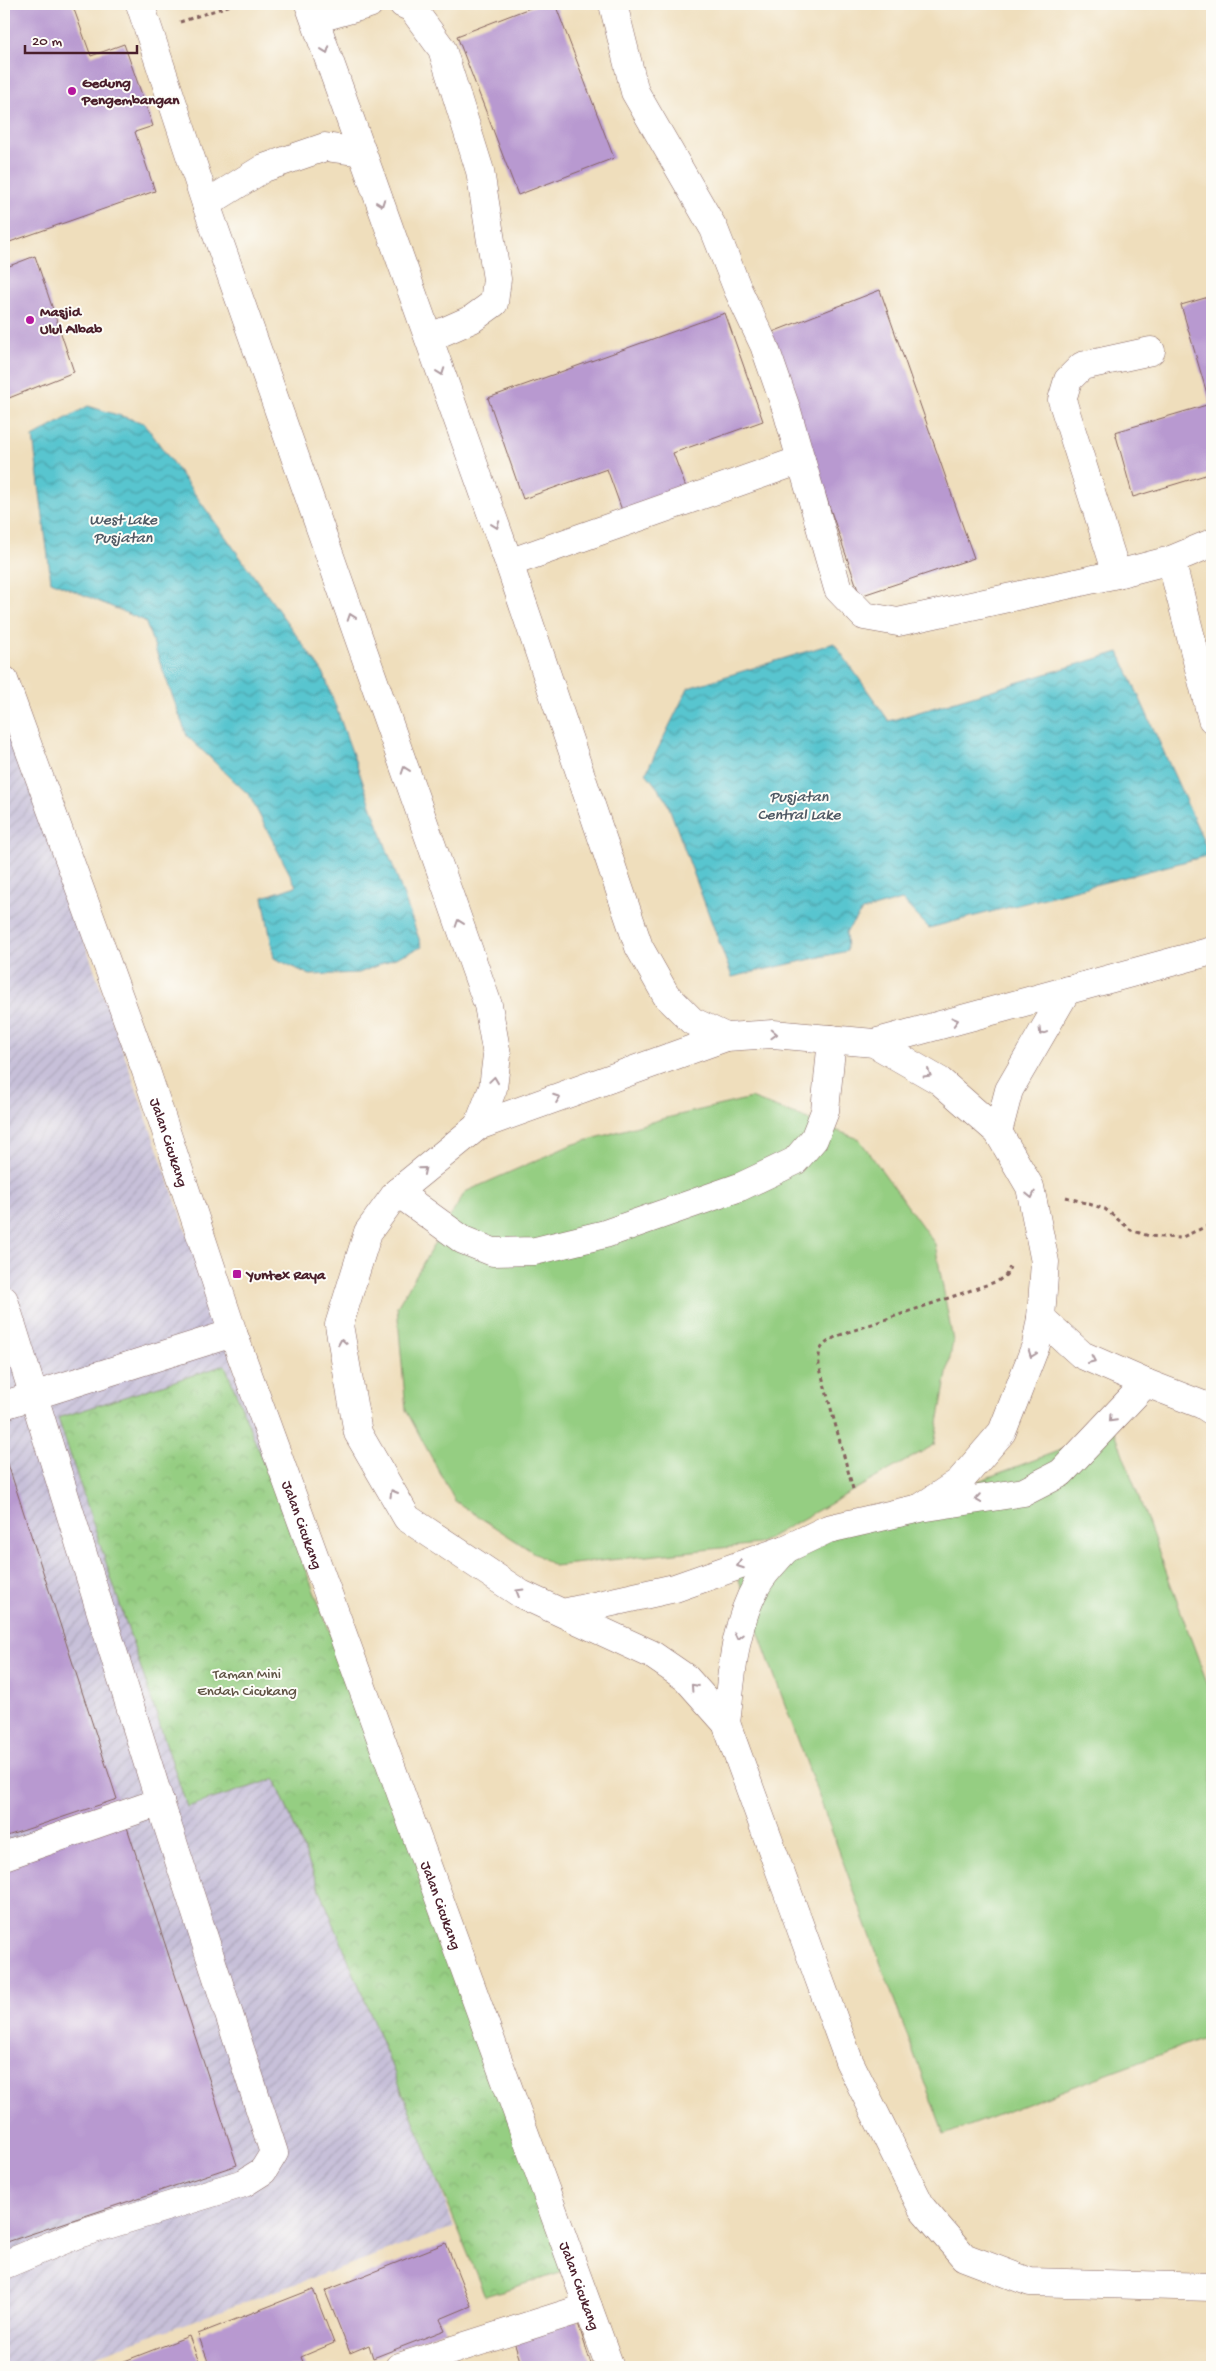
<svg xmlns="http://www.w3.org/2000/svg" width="1216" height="2371" font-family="'Gochi Hand',sans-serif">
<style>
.industrial{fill:url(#industrial-furrows)}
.green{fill:#95ce82;stroke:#707656}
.park{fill:url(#park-crowns);stroke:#707656}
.water{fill:url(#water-waves);stroke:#51727d}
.building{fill:#b899d0}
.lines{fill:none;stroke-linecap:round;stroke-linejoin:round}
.minor-casing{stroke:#84625e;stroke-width:29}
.path{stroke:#84625e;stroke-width:3;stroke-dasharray:4 4;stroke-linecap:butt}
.minor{stroke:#fff;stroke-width:28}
.oneway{stroke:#ae9aa0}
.poi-dot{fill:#b5179e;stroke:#fdfcf7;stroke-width:2}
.labels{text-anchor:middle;stroke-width:4;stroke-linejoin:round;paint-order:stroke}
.poi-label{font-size:15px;font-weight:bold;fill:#4a1f2b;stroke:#fdfcf7;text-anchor:start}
.street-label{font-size:15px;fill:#4a1f2b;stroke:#fdfcf7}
.park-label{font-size:15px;fill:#605445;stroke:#fdfcf7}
.water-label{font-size:16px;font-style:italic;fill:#4f5964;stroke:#fdfcf7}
</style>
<defs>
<pattern id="industrial-furrows" width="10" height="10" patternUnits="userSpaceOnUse" patternTransform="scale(1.25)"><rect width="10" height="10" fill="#c7c0d9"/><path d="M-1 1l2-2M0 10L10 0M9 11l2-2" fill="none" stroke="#aca5ba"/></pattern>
<pattern id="park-crowns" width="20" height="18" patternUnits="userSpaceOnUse" patternTransform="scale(1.25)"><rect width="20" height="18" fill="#95ce82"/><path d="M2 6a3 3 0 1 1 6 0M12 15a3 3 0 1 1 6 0" fill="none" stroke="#82b070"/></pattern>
<pattern id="water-waves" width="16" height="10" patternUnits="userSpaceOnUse" patternTransform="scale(1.25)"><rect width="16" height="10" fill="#58c5cf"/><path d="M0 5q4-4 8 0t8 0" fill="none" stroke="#4b9fa8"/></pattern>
</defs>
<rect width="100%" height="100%" fill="#fdfcf7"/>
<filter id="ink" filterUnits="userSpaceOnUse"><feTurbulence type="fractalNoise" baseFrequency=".02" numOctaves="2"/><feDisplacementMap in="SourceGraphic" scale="10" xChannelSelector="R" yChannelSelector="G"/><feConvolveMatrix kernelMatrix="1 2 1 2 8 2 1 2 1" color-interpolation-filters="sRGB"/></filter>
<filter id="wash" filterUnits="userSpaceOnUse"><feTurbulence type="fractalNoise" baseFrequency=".0096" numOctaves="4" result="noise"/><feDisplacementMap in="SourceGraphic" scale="20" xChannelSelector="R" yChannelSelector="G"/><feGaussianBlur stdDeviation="1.12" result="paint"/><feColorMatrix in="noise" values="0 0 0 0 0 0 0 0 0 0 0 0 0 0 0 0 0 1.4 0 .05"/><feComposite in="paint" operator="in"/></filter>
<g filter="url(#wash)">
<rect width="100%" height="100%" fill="#efdebc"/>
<path class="industrial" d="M4,713L457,2000L383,2026L454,2227L64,2367H4Z"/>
<g class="green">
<path d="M751,1098L859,1139L935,1244L953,1341L934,1445L758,1544L554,1566L455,1501L406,1410L397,1307L465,1192L571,1145L662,1119Z"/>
<path d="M1114,1430L1212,1696V2035L944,2135L736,1572Z"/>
</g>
<path class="park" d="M225,1365L580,2267L485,2296L275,1779L187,1807L58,1418Z"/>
<g class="water">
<path d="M88,406L144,423L324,674L422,947L359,973L310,975L274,958L263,897L296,886L249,795L187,736L145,621L51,581L33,437Z"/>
<path d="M834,643L889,721L1119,652L1210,855L929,928L902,900L862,911L846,932L847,951L732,977L666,799L646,773L688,688Z"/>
</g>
<g id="blocks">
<g class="building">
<path d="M4,4H72L91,56L124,44L153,126L135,132L155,191L4,244Z"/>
<path d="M540,4H555L614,158L518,195L457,36Z"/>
<path d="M35,256L74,372L4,400V268Z"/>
<path d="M880,290L974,558L860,596L770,333Z"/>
<path d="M1212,296V473L1133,497L1115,432L1210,404L1181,305Z"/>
<path d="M725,313L763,421L673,453L687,490L623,513L607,469L523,499L488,398Z"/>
<path d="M4,1452L117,1799L4,1837Z"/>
<path d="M125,1821L237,2165L4,2243V1862Z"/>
<path d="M446,2243L471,2306L440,2319L445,2330L373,2358L369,2345L350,2353L325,2291Z"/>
<path d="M313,2289L334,2343L301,2357L305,2367H210L198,2334Z"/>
<path d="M577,2320L592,2367H522L514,2342Z"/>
<path d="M189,2336L201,2367H109Z"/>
</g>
</g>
</g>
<g filter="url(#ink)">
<use href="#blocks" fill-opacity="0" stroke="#84625e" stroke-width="1"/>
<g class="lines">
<g class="minor-casing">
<g id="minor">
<path d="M140,4L206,204L488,1005L497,1055L493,1088L478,1126"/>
<path d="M309,4L509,563L639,947L666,995L692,1021L726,1037"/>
<path d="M403,4L412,8L442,49L480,171L497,279L494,303L472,319L429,338"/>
<path d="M613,4L635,92L714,229L738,290L764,345L787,411L838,589L864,616L898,622L1117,574L1171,560L1212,719"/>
<path d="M315,19L369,4"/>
<path d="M206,204L264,168L325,147L362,152"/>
<path d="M1171,560L1212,543"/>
<path d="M509,563L801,460"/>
<path d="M1117,574L1062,400L1068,380L1082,366L1151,351"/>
<path id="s1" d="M4,680L146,1071L233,1333L610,2367"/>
<path d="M874,1043L1212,951"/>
<path d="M998,1132L1009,1090L1067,990"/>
<path d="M397,1192L463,1240L493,1252L535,1251L605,1234L740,1187L795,1161L814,1139L825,1111L832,1039"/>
<path d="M4,1300L157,1793L274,2153L263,2171L244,2183L78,2234L4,2265"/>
<path d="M1041,1318L1082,1355L1146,1383L1203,1405L1212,1411"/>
<path d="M4,1405L233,1333"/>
<path d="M927,1507L1024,1492L1061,1473L1146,1383"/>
<path d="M563,1613L675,1588L786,1549L828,1529L920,1508L959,1482L1002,1432L1036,1345L1041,1318L1045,1262L1030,1187L998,1132L940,1081L874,1043L773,1034L726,1037L478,1126L397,1192L368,1232L339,1325L358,1433L407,1518L521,1594L651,1654L686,1678L726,1723L849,2061L922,2208L964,2257L1030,2282L1212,2287"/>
<path d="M726,1723C732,1676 733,1627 757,1585C764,1572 776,1561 786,1549"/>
<path d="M4,1856L160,1802"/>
<path d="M399,2367L588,2307"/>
</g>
</g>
<g class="path">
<path d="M180,22L234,4"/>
<path d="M1066,1197L1105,1209L1131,1230L1149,1236L1180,1238L1212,1224"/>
<path d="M853,1489L819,1365C818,1347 822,1345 837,1336L998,1281L1006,1275L1010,1267"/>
</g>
<use href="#minor" class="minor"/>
</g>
<defs><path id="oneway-chevron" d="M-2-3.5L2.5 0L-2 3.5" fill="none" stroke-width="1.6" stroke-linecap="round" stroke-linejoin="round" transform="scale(1.25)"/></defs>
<g class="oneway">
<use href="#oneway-chevron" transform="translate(326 50) rotate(70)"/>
<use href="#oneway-chevron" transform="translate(381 203) rotate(70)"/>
<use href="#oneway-chevron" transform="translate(441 372) rotate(70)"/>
<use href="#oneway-chevron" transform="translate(496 525) rotate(70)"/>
<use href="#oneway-chevron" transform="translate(351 617) rotate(-109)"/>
<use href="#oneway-chevron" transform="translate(405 770) rotate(-109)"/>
<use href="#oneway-chevron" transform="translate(459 923) rotate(-109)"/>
<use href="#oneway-chevron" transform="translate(955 1021) rotate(-15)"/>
<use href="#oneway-chevron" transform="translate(1042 1032) rotate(121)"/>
<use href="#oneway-chevron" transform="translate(774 1034) rotate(2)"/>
<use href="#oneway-chevron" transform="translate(928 1074) rotate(30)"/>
<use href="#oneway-chevron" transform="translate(494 1080) rotate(-82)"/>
<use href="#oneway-chevron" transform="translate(557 1098) rotate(-20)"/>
<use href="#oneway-chevron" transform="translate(423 1170) rotate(-40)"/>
<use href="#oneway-chevron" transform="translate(1031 1195) rotate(77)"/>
<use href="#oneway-chevron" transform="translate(342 1342) rotate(-100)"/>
<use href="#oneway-chevron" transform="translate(1032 1354) rotate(111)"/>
<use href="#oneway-chevron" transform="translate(1092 1360) rotate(25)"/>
<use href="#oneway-chevron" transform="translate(1112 1419) rotate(133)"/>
<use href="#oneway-chevron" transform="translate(393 1493) rotate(-120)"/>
<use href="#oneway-chevron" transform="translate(978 1499) rotate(171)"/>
<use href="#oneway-chevron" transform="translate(740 1565) rotate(160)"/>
<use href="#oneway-chevron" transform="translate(519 1592) rotate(-149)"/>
<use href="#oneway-chevron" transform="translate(738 1636) rotate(103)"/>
<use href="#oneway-chevron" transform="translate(694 1687) rotate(-132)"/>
</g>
</g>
<g class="poi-dot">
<circle cx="72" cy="91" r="5"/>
<circle cx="30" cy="320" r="5"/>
<rect x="232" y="1269" width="10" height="10" rx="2.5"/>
</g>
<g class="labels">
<g class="poi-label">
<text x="82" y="87">Gedung<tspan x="82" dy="17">Pengembangan</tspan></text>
<text x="40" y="316">Masjid<tspan x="40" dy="17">Ulul Albab</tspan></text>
<text x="247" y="1279">Yuntex Raya</text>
</g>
<g class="street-label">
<text dy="5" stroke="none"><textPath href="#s1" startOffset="491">Jalan Cicukang</textPath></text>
<text dy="5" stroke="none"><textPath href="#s1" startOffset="896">Jalan Cicukang</textPath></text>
<text dy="5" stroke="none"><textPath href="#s1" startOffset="1301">Jalan Cicukang</textPath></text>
<text dy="5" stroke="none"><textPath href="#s1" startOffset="1706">Jalan Cicukang</textPath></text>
</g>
<g class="park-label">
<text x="247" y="1678">Taman Mini<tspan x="247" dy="17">Endah Cicukang</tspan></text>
</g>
<g class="water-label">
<text x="123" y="524">West Lake<tspan x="123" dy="18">Pusjatan</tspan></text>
<text x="799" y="801">Pusjatan<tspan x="799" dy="18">Central Lake</tspan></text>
</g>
</g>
<rect width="1216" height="2371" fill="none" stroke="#fdfcf7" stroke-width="20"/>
<path d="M25 45v8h112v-8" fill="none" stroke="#4a1f2b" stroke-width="2.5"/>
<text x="32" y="45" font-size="15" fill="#4a1f2b" stroke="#fdfcf7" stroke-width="4" paint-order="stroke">20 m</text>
</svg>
